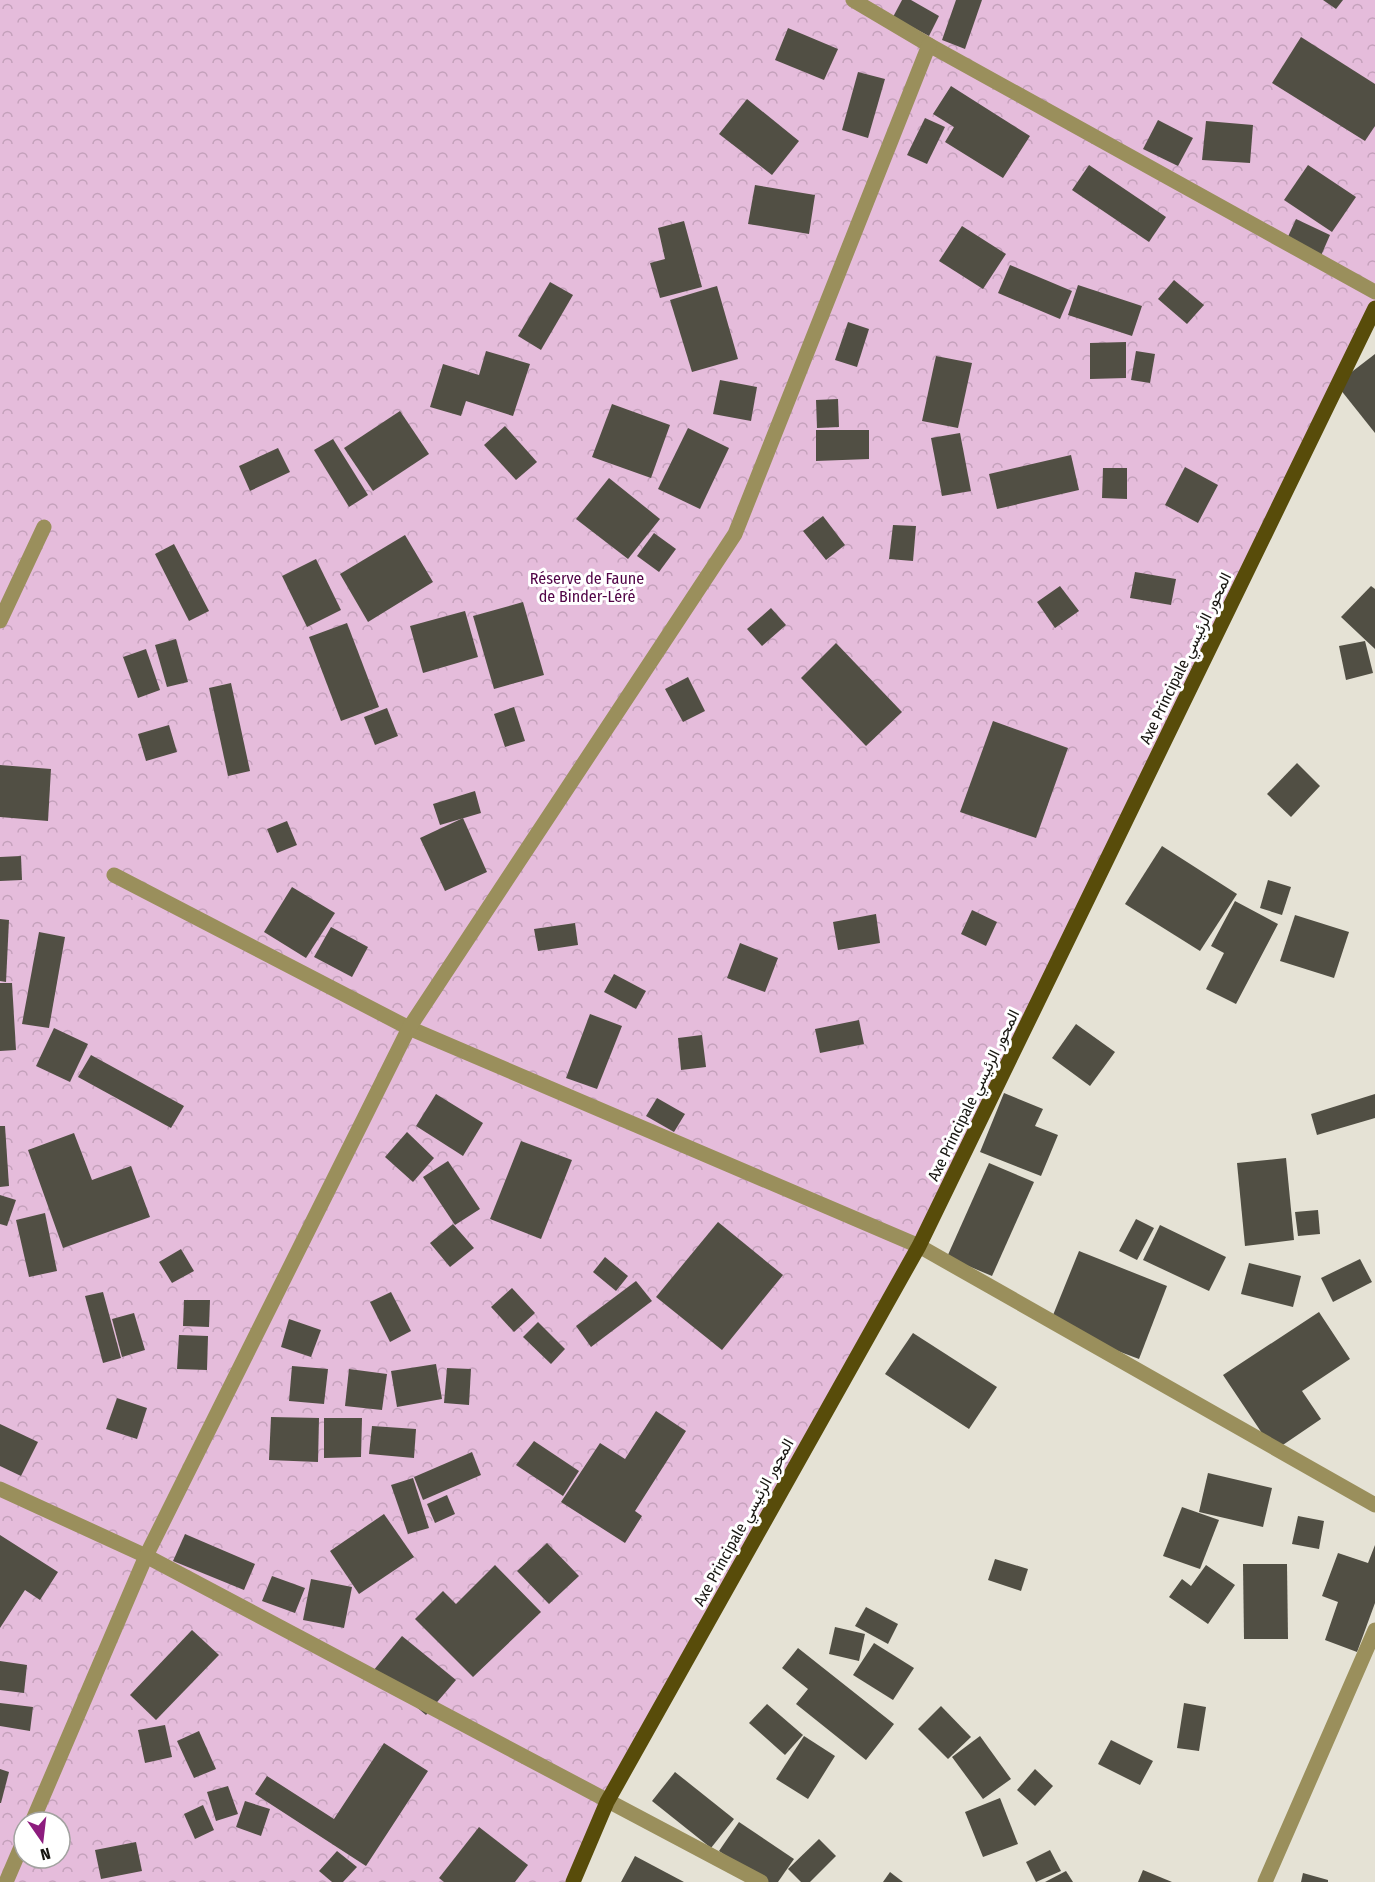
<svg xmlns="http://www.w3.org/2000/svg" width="1375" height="1882" font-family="'Fira Sans Condensed',Vazirmatn,sans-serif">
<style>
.park{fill:url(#park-crowns);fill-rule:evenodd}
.building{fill:#514f44}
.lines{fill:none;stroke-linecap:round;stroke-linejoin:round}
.minor{stroke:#9a8f5c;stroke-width:15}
.major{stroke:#584c0a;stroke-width:15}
.labels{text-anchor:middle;stroke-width:6;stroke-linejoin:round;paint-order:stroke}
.park-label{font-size:16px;fill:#500346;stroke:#fff}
.street-label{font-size:16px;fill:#171611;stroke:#fff}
</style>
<defs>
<pattern id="park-crowns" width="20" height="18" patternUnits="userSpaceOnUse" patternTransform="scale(1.5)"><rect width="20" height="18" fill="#e5bcdb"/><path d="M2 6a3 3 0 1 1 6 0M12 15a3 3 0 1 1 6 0" fill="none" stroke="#c4a1bb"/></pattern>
</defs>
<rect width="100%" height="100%" fill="#e5e2d5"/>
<path class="park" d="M0,0H1375V308L919,1246L607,1802L573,1882H0ZM24,1822H60V1858H24Z"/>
<g class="building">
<path d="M902,0H911L939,16L929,36L893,17Z"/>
<path d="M956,0H982L965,49L942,40Z"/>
<path d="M1323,0H1343L1336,9Z"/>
<path d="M788,28L838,49L824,80L775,60Z"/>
<path d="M1301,37L1375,84V126L1365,141L1272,83Z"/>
<path d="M858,72L885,79L868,138L842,130Z"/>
<path d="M951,86L1030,136L1003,178L945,142L954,127L933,114Z"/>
<path d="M747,99L799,141L772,175L719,134Z"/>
<path d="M925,118L945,127L927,164L907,155Z"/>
<path d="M1158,120L1193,138L1178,166L1143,149Z"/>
<path d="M1206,121L1253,125L1250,163L1202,160Z"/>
<path d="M1089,165L1166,217L1149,242L1072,190Z"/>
<path d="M1308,165L1356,197L1332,232L1284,200Z"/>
<path d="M755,185L815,195L809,234L748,224Z"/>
<path d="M1296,219L1330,235L1320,258L1286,241Z"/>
<path d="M684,221L702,287L660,298L650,263L665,259L658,228Z"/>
<path d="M962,226L1006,254L983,289L939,261Z"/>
<path d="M1010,265L1072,291L1060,319L998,293Z"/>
<path d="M1174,280L1204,305L1187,324L1158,299Z"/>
<path d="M550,282L573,295L541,350L518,336Z"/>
<path d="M1078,285L1142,306L1132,336L1068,315Z"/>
<path d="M717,286L738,359L692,372L670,300Z"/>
<path d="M848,322L869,329L857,367L835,360Z"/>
<path d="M1126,342V378L1090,379V343Z"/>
<path d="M486,351L530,364L513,416L466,401L461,416L430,407L443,364L479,375Z"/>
<path d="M1136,351L1155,354L1150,383L1131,380Z"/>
<path d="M1375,354V433L1336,384Z"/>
<path d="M936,356L972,363L958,428L922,421Z"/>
<path d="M720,380L757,387L751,421L713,414Z"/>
<path d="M838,399L839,427L817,428L816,400Z"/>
<path d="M612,404L670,425L651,478L592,457Z"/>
<path d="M400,411L429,454L373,491L344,448Z"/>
<path d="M505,426L537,462L516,480L484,445Z"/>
<path d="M688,428L729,448L700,509L658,489Z"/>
<path d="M816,430H869V459L816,461Z"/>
<path d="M960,433L971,491L942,496L931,438Z"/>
<path d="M333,439L368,495L349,507L314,450Z"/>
<path d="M278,448L290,472L250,491L239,466Z"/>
<path d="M1071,455L1079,490L997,509L989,474Z"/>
<path d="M1185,467L1218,485L1198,523L1165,505Z"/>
<path d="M1103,468H1127V499L1102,498Z"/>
<path d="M609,478L660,519L628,559L576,519Z"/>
<path d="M823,516L845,545L826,560L803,531Z"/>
<path d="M893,525L916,526L913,561L889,559Z"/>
<path d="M654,533L676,549L659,572L637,556Z"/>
<path d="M405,535L433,582L368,622L340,574Z"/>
<path d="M174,544L209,611L189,621L155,554Z"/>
<path d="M316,559L341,610L307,627L282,576Z"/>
<path d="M1135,572L1176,579L1171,605L1130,598Z"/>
<path d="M1060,586L1079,611L1055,628L1037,602Z"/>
<path d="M1371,586L1375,589V649L1341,617Z"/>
<path d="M523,602L544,675L494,689L473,616Z"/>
<path d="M771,608L786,625L762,646L747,629Z"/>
<path d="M465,611L478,657L423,673L410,626Z"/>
<path d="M347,623L379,707L341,721L309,637Z"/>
<path d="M176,639L188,682L167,687L155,645Z"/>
<path d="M1365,641L1373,673L1346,680L1339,646Z"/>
<path d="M836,643L902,712L866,746L801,678Z"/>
<path d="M146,649L160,690L138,698L123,657Z"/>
<path d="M688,677L705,711L683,722L665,689Z"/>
<path d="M231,683L250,771L228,776L209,688Z"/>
<path d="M514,707L525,741L505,747L494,714Z"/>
<path d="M387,708L398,736L375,745L364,717Z"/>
<path d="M993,721L1068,748L1036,838L960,812Z"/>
<path d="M169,725L177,752L146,761L138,734Z"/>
<path d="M1297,763L1320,786L1291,817L1267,794Z"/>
<path d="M0,765L51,769L48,821L0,817Z"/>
<path d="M475,791L481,813L440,825L433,804Z"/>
<path d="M463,818L487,872L445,891L420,838Z"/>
<path d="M287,821L297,845L277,853L267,829Z"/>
<path d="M1162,846L1237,894L1200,951L1125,904Z"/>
<path d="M21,856L22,880L0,881V857Z"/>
<path d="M1268,880L1291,887L1282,915L1260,908Z"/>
<path d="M292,887L335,913L306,958L264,932Z"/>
<path d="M1235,901L1278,924L1236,1004L1206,989L1224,953L1211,946Z"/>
<path d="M972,910L997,922L986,946L961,934Z"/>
<path d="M876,914L880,943L838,950L833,922Z"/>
<path d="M1295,915L1349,932L1334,978L1280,961Z"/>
<path d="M0,919L9,920L6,982L0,981Z"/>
<path d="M575,923L578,945L538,951L534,929Z"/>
<path d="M331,927L368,947L352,977L314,957Z"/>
<path d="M39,932L65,937L49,1028L22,1024Z"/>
<path d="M740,943L778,958L765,992L727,978Z"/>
<path d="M614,974L646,991L636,1009L604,992Z"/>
<path d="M0,983H12L16,1050L0,1051Z"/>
<path d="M590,1014L622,1026L597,1089L566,1078Z"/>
<path d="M859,1020L864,1044L820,1053L815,1029Z"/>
<path d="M1076,1024L1115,1052L1090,1086L1052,1058Z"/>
<path d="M54,1028L88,1044L70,1082L36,1066Z"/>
<path d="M702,1035L706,1067L681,1070L678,1038Z"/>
<path d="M91,1055L184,1106L171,1128L78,1077Z"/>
<path d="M1004,1093L1043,1109L1035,1126L1058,1135L1041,1176L980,1152Z"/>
<path d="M436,1094L483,1123L463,1156L416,1126Z"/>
<path d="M1375,1094V1118L1317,1135L1311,1114Z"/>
<path d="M657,1098L685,1114L674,1132L646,1116Z"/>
<path d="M0,1126H5L9,1186L0,1187Z"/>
<path d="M407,1132L434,1158L413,1182L385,1157Z"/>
<path d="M74,1133L92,1180L131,1166L150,1217L63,1248L28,1150Z"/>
<path d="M521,1141L572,1160L541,1239L490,1219Z"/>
<path d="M1286,1158L1294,1240L1245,1246L1237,1163Z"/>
<path d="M448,1161L480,1209L455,1225L423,1177Z"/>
<path d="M989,1163L1034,1182L992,1276L947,1257Z"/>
<path d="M0,1195L16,1200L7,1226L0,1224Z"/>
<path d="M1318,1210L1320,1234L1298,1236L1295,1212Z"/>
<path d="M45,1213L57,1271L29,1277L16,1220Z"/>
<path d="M1136,1219L1154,1228L1137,1260L1119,1251Z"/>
<path d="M718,1222L783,1275L722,1350L656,1297Z"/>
<path d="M453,1224L474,1248L450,1267L430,1243Z"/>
<path d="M1160,1225L1226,1257L1209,1291L1143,1260Z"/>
<path d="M181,1249L194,1271L172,1283L159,1262Z"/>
<path d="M1079,1251L1167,1286L1139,1359L1049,1325Z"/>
<path d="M605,1257L628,1276L616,1291L593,1272Z"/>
<path d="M1360,1259L1372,1282L1333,1302L1321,1278Z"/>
<path d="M1249,1263L1301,1276L1293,1307L1241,1294Z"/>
<path d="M636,1281L652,1301L591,1347L576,1326Z"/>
<path d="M512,1288L535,1313L514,1332L491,1307Z"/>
<path d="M103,1292L121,1358L103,1363L85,1296Z"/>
<path d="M391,1292L411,1331L390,1342L370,1302Z"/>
<path d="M184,1300H210L209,1327L183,1326Z"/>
<path d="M1319,1312L1350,1359L1302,1391L1321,1419L1274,1451L1223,1375Z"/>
<path d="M134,1313L145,1350L122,1357L112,1319Z"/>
<path d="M289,1319L321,1330L311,1357L281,1347Z"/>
<path d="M538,1322L565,1349L551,1364L523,1337Z"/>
<path d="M913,1333L997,1387L969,1429L885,1374Z"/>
<path d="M179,1335L208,1336L207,1370L177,1369Z"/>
<path d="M436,1364L442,1399L397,1407L391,1371Z"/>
<path d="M292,1366L328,1369L324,1404L289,1401Z"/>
<path d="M447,1368L471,1369L469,1405L444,1403Z"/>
<path d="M349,1369L387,1374L382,1410L345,1406Z"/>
<path d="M117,1398L147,1408L137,1439L106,1429Z"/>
<path d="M656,1411L686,1431L635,1511L642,1516L625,1543L561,1502L600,1443L625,1459Z"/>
<path d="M271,1417L319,1418L318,1462L269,1460Z"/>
<path d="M324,1418H362L361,1457L324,1458Z"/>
<path d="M0,1424L38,1442L21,1476L0,1466Z"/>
<path d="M372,1426L416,1429L414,1458L369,1454Z"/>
<path d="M534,1441L579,1471L563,1496L516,1465Z"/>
<path d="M472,1452L481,1475L423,1500L414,1477Z"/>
<path d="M1208,1473L1272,1488L1263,1527L1199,1512Z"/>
<path d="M413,1478L429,1528L408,1534L391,1485Z"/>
<path d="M447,1495L455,1514L435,1523L427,1504Z"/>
<path d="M1182,1507L1219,1520L1200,1569L1163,1556Z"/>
<path d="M384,1514L414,1557L359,1594L330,1551Z"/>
<path d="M1298,1516L1324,1521L1319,1549L1292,1544Z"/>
<path d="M185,1534L255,1564L244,1590L173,1561Z"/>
<path d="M0,1535L58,1572L40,1600L25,1590L0,1628Z"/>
<path d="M547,1543L579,1576L549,1604L517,1571Z"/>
<path d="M1375,1545V1603L1357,1652L1325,1640L1338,1602L1322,1596L1338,1553L1368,1563Z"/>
<path d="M995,1559L1028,1569L1021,1591L988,1580Z"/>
<path d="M1243,1564H1287L1288,1639H1244Z"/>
<path d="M495,1565L541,1612L473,1677L415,1619L443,1591L456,1604Z"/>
<path d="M1206,1565L1235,1585L1208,1624L1169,1597L1182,1579L1191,1586Z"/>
<path d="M272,1576L305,1588L295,1613L262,1601Z"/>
<path d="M311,1579L352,1587L344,1628L303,1620Z"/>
<path d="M866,1607L898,1624L888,1644L855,1626Z"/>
<path d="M835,1627L865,1634L859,1661L829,1654Z"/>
<path d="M192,1630L219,1655L156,1720L130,1695Z"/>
<path d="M402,1636L456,1680L426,1715L373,1671Z"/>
<path d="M874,1643L914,1668L893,1700L853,1675Z"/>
<path d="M798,1648L894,1724L866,1760L796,1704L808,1689L782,1668Z"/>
<path d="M0,1661L27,1665L24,1693L0,1690Z"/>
<path d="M0,1703L33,1707L30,1731L0,1726Z"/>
<path d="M1184,1703L1206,1707L1199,1751L1177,1748Z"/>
<path d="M767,1704L803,1735L785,1755L749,1723Z"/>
<path d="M941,1706L971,1737L948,1759L918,1729Z"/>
<path d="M165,1725L172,1757L145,1763L138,1730Z"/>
<path d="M199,1731L216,1769L194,1778L177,1741Z"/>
<path d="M804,1736L835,1756L808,1799L776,1779Z"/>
<path d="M980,1736L1011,1779L983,1799L952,1757Z"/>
<path d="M1111,1740L1153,1761L1140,1785L1098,1764Z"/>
<path d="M384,1743L428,1771L366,1866L255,1794L267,1776L334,1819Z"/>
<path d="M0,1769L9,1772L1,1803H0Z"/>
<path d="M1035,1769L1053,1786L1035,1806L1017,1790Z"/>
<path d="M675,1772L734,1819L711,1848L652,1801Z"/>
<path d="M228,1786L238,1814L216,1821L207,1792Z"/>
<path d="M1000,1798L1018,1844L983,1857L965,1812Z"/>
<path d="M245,1801L270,1809L261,1836L236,1827Z"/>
<path d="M203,1805L214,1830L195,1839L184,1814Z"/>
<path d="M739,1822L794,1859L778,1882H764L719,1851Z"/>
<path d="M479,1827L528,1865L515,1882H444L439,1878Z"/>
<path d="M819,1839L836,1856L810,1882H801L788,1869Z"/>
<path d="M136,1842L142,1871L101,1879L95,1850Z"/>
<path d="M1050,1850L1061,1871L1036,1882L1026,1862Z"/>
<path d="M337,1851L357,1867L343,1882H332L319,1871Z"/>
<path d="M635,1856L684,1882H621Z"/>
<path d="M1143,1870L1172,1882H1138Z"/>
<path d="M1066,1871L1073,1882H1045Z"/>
<path d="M890,1872L903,1882H883Z"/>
<path d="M1303,1873L1328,1880V1882H1301Z"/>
</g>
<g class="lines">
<g class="minor">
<path d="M853,0L929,45L1375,292"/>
<path d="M0,621L44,527"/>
<path d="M114,875L409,1028L919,1246L1375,1505"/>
<path d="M0,1489L146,1556L761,1882"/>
<path d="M32,1822L146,1556L409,1028L735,534L929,45"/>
<path d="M6,1882L24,1840"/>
<path d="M1265,1882L1375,1630"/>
</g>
<path class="major" d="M573,1882L607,1802L919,1246L1375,308"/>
</g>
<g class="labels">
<g class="park-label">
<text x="587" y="584">Réserve de Faune<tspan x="587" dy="18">de Binder-Léré</tspan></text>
</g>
<g class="street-label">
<text transform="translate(1185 658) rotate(-64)" y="6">Axe Principale المحور الرئيسي</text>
<text transform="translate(973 1095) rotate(-64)" y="6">Axe Principale المحور الرئيسي</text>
<text transform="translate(743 1522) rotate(-61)" y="6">Axe Principale المحور الرئيسي</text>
</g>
</g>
<g transform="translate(42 1840) rotate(166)"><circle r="28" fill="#ffffff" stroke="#a2a2a0" stroke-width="1.5"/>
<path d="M0-4.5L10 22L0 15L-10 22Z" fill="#8d1c7e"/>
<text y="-9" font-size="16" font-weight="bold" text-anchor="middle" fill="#171611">N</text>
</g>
</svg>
